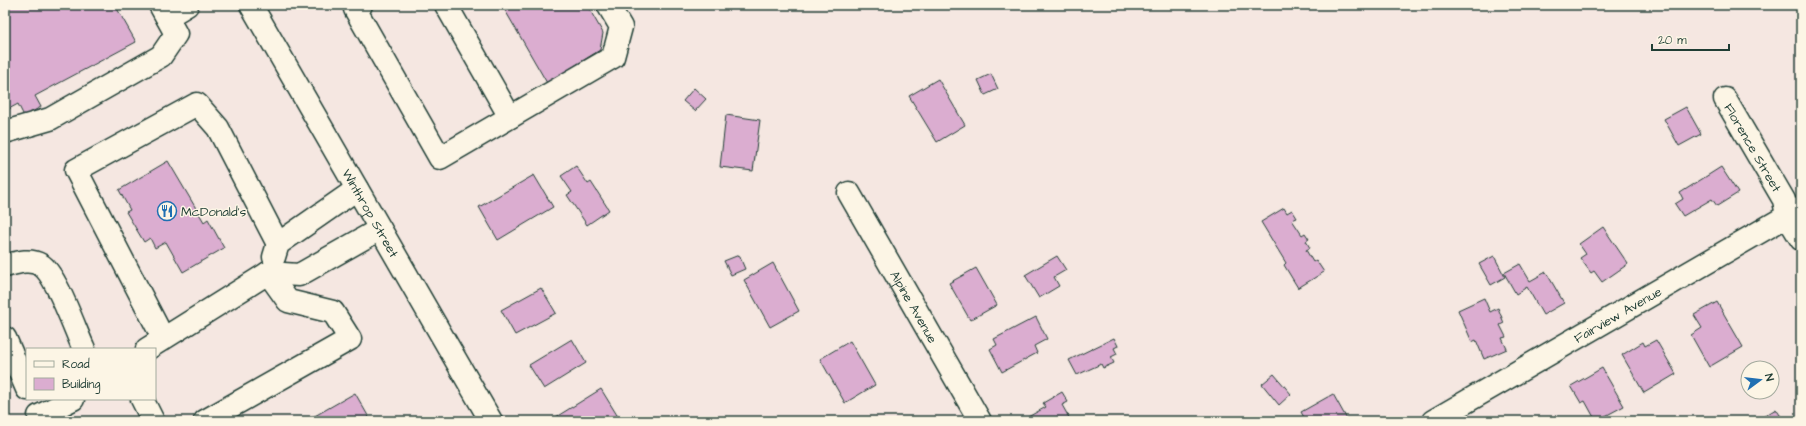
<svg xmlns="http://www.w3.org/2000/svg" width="1806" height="426" font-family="'Architects Daughter',sans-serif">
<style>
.building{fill:#dbadd0;stroke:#1f3d34}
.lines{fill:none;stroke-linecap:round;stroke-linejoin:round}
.minor-casing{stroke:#1f3d34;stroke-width:25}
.highway-casing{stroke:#1f3d34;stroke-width:25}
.minor{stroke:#fcf5e5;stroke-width:22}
.highway{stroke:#fcf5e5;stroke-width:22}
.labels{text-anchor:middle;stroke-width:3;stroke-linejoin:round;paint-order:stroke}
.street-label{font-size:13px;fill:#1f3d34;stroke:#fcf5e5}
.poi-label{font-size:13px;fill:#1f3d34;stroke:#fcf5e5;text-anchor:start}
</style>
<rect width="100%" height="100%" fill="#f5e7e1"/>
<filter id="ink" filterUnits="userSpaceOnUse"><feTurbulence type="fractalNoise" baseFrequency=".025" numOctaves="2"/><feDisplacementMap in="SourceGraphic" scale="8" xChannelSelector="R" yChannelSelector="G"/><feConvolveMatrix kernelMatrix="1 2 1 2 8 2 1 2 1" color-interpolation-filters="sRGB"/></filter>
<g filter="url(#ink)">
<g class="building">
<path d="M5,5H115L136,42L35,96L41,107L24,116L18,104L5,111Z"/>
<path d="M502,5H587L603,33L600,50L547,83Z"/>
<path d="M991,74L998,89L985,95L978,80Z"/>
<path d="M938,79L965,125L937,142L909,96Z"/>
<path d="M694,88L706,99L695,111L683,101Z"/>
<path d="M1686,107L1701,134L1679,146L1664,119Z"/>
<path d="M726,115L760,120L753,171L720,167Z"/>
<path d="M168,161L204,222L208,219L224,248L183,272L166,242L155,248L150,238L144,242L126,212L130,210L119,190Z"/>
<path d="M576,166L588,184L591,182L609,210L587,225L567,195L572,192L561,176Z"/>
<path d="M1721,167L1738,193L1717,206L1712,199L1683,216L1675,204L1683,199L1680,193Z"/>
<path d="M534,175L553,207L498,240L479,207Z"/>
<path d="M1284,208L1287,213L1292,210L1297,218L1292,220L1302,235L1305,233L1309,239L1306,241L1310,248L1306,250L1313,262L1316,260L1324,272L1298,288L1284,265L1286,263L1261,222Z"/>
<path d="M1603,227L1628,264L1602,282L1594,271L1591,273L1580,258L1586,254L1579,244Z"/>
<path d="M739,255L745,269L731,275L724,261Z"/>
<path d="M1057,256L1066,270L1054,277L1059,286L1039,298L1025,275Z"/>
<path d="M1494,256L1505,277L1491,285L1479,264Z"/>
<path d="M773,263L799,311L770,327L744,280Z"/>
<path d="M1520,264L1530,281L1546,272L1564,303L1543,315L1527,287L1516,294L1504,273Z"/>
<path d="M976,268L997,305L970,320L949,283Z"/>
<path d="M541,288L556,313L515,335L501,310Z"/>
<path d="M1484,298L1490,312L1498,308L1504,323L1500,325L1506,337L1502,338L1507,349L1484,359L1476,340L1472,342L1458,310Z"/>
<path d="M1717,302L1743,347L1709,367L1691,335L1702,328L1694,315Z"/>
<path d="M1036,317L1047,339L1034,346L1037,353L1002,372L990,349L997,345L994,339Z"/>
<path d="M1114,338L1118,346L1114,348L1117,354L1111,357L1114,363L1103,368L1101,364L1077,375L1069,360Z"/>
<path d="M572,339L586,363L544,389L529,365Z"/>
<path d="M1656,340L1676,374L1644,393L1622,355L1643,342L1645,346Z"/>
<path d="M850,341L875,385L845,403L820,359Z"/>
<path d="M1602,368L1624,406L1596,421L1585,401L1581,403L1571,386Z"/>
<path d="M1274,374L1291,394L1279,405L1262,384Z"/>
<path d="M601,389L620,420L559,421L556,417Z"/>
<path d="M1062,392L1068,402L1062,405L1071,421H1030L1028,417L1046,407L1043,403Z"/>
<path d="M355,393L371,421H306Z"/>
<path d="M1333,394L1348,421H1306L1301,412Z"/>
<path d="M1776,409L1784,421H1756Z"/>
</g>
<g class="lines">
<g class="minor-casing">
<g id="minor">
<path d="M361,5L355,9L440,158L613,57L621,27L608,5"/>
<path d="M446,5L510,117"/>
<path d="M167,17L187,5"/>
<path id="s1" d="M1725,99L1784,200L1787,216L1801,239"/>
<path d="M5,132L50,119L161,56L176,34L160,5"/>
<path id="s2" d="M849,193L980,421"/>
<path d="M274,257L278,244L357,189"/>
<path d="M5,266C16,263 29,258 41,265C56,274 75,330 84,349"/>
<path d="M5,338L27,389"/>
<path d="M163,338L76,170L197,104L218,128L278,244"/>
<path d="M147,349L268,273L299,275L380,229"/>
<path d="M142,399L153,421"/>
<path d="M39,416L73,399"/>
<path d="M205,421L350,339L333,312L288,301L268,273"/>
<path id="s3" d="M1433,421L1801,208"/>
</g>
</g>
<g class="highway-casing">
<g id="highway">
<path id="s4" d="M251,5L491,421"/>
</g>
</g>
<use href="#minor" class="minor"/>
<use href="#highway" class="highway"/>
</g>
</g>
<defs>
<g id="restaurant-ring" transform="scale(1)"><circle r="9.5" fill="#fcf5e5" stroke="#1f6fb2" stroke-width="1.5"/><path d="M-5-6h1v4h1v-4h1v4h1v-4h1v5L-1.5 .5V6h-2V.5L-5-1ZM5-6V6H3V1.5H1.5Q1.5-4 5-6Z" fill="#1f6fb2"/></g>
</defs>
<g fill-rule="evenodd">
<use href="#restaurant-ring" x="167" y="211"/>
</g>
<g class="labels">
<g class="street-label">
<text dy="5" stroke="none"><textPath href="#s1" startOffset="56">Florence Street</textPath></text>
<text dy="5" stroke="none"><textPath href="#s4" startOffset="240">Winthrop Street</textPath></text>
<text dy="5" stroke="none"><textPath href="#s2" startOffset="131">Alpine Avenue</textPath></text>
<text dy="5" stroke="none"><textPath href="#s3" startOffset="213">Fairview Avenue</textPath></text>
</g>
<g class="poi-label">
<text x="181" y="216">McDonald's</text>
</g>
</g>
<rect width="1806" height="426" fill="none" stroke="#fcf5e5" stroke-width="20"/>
<rect x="10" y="10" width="1786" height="406" fill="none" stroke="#1f3d34" stroke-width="1.5" filter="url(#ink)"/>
<rect x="26" y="348" width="130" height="52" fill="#fcf5e5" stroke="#a4ab9e"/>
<rect x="34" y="361" width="20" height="6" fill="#fcf5e5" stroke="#a4ab9e"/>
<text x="62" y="368" font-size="12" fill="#1f3d34">Road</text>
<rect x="34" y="378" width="20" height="12" fill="#dbadd0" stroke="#a4ab9e"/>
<text x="62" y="388" font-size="12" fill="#1f3d34">Building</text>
<g transform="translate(1760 380) rotate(75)"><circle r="19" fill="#fcf5e5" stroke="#a4ab9e"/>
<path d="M0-3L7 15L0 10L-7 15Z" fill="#1f6fb2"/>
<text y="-6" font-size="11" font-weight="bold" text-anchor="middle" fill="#1f3d34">N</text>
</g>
<path d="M1652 44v6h77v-6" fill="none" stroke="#1f3d34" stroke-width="2"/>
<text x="1658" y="44" font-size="12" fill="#1f3d34" stroke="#fcf5e5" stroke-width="3" paint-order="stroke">20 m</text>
</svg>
